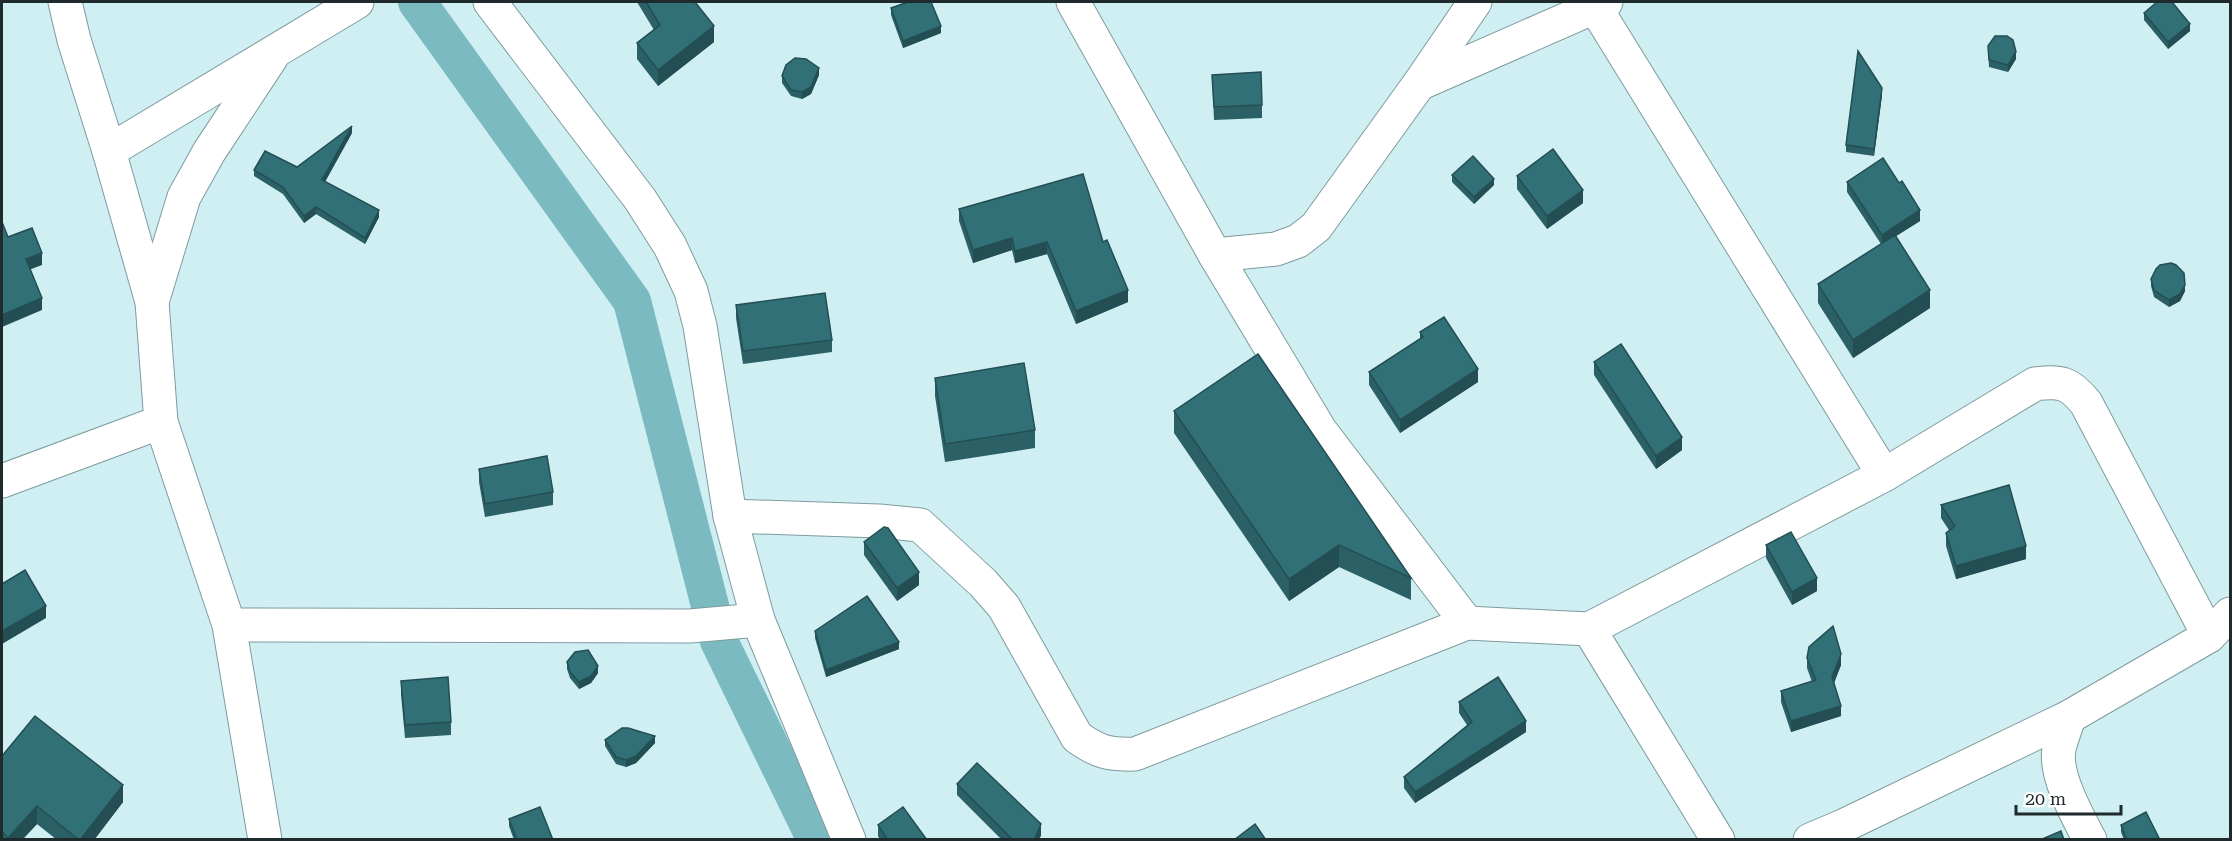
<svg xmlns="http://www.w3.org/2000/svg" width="2232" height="841" font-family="'Roboto Serif',serif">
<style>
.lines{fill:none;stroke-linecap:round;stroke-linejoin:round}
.canal{stroke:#7cbac1;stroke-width:38}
.street-casing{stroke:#7e9b9e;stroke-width:35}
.street{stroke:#fff;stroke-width:33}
.wall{fill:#2b6066}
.shaded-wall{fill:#234e53}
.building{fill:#327077;stroke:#234e53;stroke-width:1.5}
</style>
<rect width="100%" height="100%" fill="#d0eff2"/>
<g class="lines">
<path class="canal" d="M417,2L632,301L719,641L816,840"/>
<g class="street-casing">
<g id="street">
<path d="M65,2L74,40L109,151L152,302L161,422L229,625L265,840"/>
<path d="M490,2L640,199L670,246L691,291L700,326L730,516L758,620L849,840"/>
<path d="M1073,2L1215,255L1320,430L1467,623"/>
<path d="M1595,7L1884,475"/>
<path d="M1419,84L1606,2"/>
<path d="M109,151L357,2"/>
<path d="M1215,255L1276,249L1298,241L1316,227L1419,84L1475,2"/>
<path d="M152,302L184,197L209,152L271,58"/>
<path d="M2,481L161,422"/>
<path d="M730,516L879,521L920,525L983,583L1004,607L1077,737C1098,752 1109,755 1135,754L1467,623L1589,629L1884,475L2035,384C2061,381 2069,382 2086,403L2209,636"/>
<path d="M229,625L690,626L758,620"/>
<path d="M1589,629L1718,840"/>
<path d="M2069,717C2066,728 2061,739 2059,749C2054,775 2078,817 2090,840"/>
<path d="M1810,840L1843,826L2069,717L2209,636L2230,614"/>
</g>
</g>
<use href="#street" class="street"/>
</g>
<g class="wall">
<path d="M637,2H695L714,42L658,86L637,59V43L654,30Z"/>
<path d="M891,8L941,33L903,48L891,15Z"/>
<path d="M2144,13L2190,31L2168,49L2144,20Z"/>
<path d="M1988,46L2016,59L2008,72L1989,67Z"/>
<path d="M819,75L811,94L802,99L791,96L782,83V76Z"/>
<path d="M1212,75L1262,105V118L1214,120Z"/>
<path d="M1882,95L1874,156L1846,152V145Z"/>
<path d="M352,133L325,182L379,217L365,244L316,214L304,223L283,194L254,176V170L297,167Z"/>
<path d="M1452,175L1494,185L1474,204L1452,182Z"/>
<path d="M1517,176L1583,203L1547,229L1517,189Z"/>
<path d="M1847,182L1920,221L1896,236L1930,308L1853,358L1818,303V284L1881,244L1847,192Z"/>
<path d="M959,209L1103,242L1128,302L1076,324L1047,254L1015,263L1012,250L973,263L959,221Z"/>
<path d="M2151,279L2185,291L2180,301L2169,307L2154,297L2151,286Z"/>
<path d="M736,305L832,340V352L743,364L736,318Z"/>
<path d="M1420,332L1478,382L1400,433L1369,385V372L1420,339Z"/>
<path d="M1594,362L1682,450L1656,469L1594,375Z"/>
<path d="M935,378L1035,430V448L945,462L935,396Z"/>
<path d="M1174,411L1411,578V600L1339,567L1289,601L1174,433Z"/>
<path d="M479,469L553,492V505L485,517L479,482Z"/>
<path d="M1941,505L2026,559L1956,579L1946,546V533L1949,530L1941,518Z"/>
<path d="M864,542L919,585L897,601L864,555Z"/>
<path d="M1766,545L1817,591L1792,605L1766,558Z"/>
<path d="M815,631L899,649L826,677L815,638Z"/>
<path d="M1807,658L1841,665L1834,683L1841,716L1791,732L1781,702V691L1812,682L1807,668Z"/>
<path d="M567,662L598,673L591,683L579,689L570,678L567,669Z"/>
<path d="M401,681L451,722V735L405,738L401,694Z"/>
<path d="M1459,702L1526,732L1415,803L1404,788V777L1467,725L1459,713Z"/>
<path d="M605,740L655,743L636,763L626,767L616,764L605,746Z"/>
<path d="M2,756L123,802L94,840H57L37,824L22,840H2Z"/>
<path d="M957,784L1041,835L1039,840H1002L957,795Z"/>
<path d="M509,819L553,840H514L509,826Z"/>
<path d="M878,825L927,840H880L878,836Z"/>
<path d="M2121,825L2160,840H2124L2121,832Z"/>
</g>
<g class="shaded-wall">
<path d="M2190,24V31L2168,49V42Z"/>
<path d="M714,26V42L658,86V70Z"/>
<path d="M941,26V33L903,48V41Z"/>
<path d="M2016,52V59L2008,72V65Z"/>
<path d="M819,68V75L811,94L802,99V92Z"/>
<path d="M1882,88V95L1874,156V149Z"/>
<path d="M352,126V133L322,187V180Z"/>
<path d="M1494,179V185L1474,204V197Z"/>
<path d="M1583,190V203L1547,229V216Z"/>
<path d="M316,207V214L304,223V216Z"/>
<path d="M379,210V217L365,244V238Z"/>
<path d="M1920,210V221L1882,245V235Z"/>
<path d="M1012,238V250L973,263V250Z"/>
<path d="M1047,242V254L1015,263V251Z"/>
<path d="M42,253V265L26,271V259Z"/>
<path d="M2185,285V291L2180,301L2169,307V300Z"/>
<path d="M1128,290V302L1076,324V311Z"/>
<path d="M1930,290V308L1853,358V340Z"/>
<path d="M42,298V310L2,327V315Z"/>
<path d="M1478,369V382L1400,433V420Z"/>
<path d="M1682,437V450L1656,469V456Z"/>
<path d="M1339,545V567L1289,601V579Z"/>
<path d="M2026,546V559L1956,579V566Z"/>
<path d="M919,572V585L897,601V588Z"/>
<path d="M1817,578V591L1792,605V592Z"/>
<path d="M46,606V618L2,644V631Z"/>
<path d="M899,642V649L826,677V670Z"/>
<path d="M1841,654V665L1832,688V677Z"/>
<path d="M598,666V673L591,683L579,689V682Z"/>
<path d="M1841,706V716L1791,732V721Z"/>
<path d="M1526,721V732L1415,803V792Z"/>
<path d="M655,736V743L636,763L626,767V760Z"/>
<path d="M123,785V802L94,840H80Z"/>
<path d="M37,806V824L22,840H8V838Z"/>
<path d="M1041,824V835L1039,840H1034Z"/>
</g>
<g class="building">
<path d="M646,2H695L714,26L658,70L637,43L660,25Z"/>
<path d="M908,2H931L941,26L903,41L891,8Z"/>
<path d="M2157,2H2172L2190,24L2168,42L2144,13Z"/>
<path d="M1995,36H2007L2013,40L2016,52L2008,65L1989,60L1988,46Z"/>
<path d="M1858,51L1882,88L1874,149L1846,145Z"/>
<path d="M795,58L806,59L819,68L811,87L802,92L791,90L782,76L786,65Z"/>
<path d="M1261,72L1262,105L1214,107L1212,75Z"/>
<path d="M352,126L322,180L379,210L365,238L316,207L304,216L283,187L254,170L265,151L297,167Z"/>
<path d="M1553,149L1583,190L1547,216L1517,176Z"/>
<path d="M1473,156L1494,179L1474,197L1452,175Z"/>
<path d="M1883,158L1899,183L1902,181L1920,210L1882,235L1847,182Z"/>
<path d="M1083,174L1103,242L1107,240L1128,290L1076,311L1047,242L1015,251L1012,238L973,250L959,209Z"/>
<path d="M2,222L8,237L32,228L42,253L26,259L42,298L2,315Z"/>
<path d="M1895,235L1930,290L1853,340L1818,284Z"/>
<path d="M2171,263L2176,265L2184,273L2185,285L2180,294L2169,300L2154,290L2151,279L2156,269L2160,265Z"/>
<path d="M825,293L832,340L743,351L736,305Z"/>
<path d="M1444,317L1478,369L1400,420L1369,372L1423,337L1420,332Z"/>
<path d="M1621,344L1682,437L1656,456L1594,362Z"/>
<path d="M1258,354L1411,578L1339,545L1289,579L1174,411Z"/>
<path d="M1024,363L1035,430L945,444L935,378Z"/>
<path d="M547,456L553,492L485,504L479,469Z"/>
<path d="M2009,485L2026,546L1956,566L1946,533L1955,526L1941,505Z"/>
<path d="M884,527L888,528L919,572L897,588L864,542Z"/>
<path d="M1791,532L1817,578L1792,592L1766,545Z"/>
<path d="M25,570L46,606L2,631V584Z"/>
<path d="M867,596L899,642L826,670L815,631Z"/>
<path d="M1833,626L1841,654L1832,677L1841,706L1791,721L1781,691L1816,680L1807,658L1809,647Z"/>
<path d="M588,650L598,666L591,676L579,682L570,672L567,662L575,652Z"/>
<path d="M448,677L451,722L405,725L401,681Z"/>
<path d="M1498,677L1526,721L1415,792L1404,777L1472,722L1459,702Z"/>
<path d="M35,716L123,785L80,840H79L37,806L8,838L2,832V756Z"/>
<path d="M622,728H628L655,736L636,756L626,760L616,757L605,740Z"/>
<path d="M977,763L1041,824L1034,840H1013L957,784Z"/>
<path d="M540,807L553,840H517L509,819Z"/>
<path d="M903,807L927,840H888L878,825Z"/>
<path d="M2146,812L2160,840H2127L2121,825Z"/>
<path d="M1255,824L1266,840H1234Z"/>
<path d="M2061,831L2064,840H2040Z"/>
</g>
<rect width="2232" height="841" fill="none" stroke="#1e2a2b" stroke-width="6"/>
<path d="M2016 805v9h105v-9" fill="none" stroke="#1e2a2b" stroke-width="3"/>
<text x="2025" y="805" font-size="18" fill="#1e2a2b" stroke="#ffffff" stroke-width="4.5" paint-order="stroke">20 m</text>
</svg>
